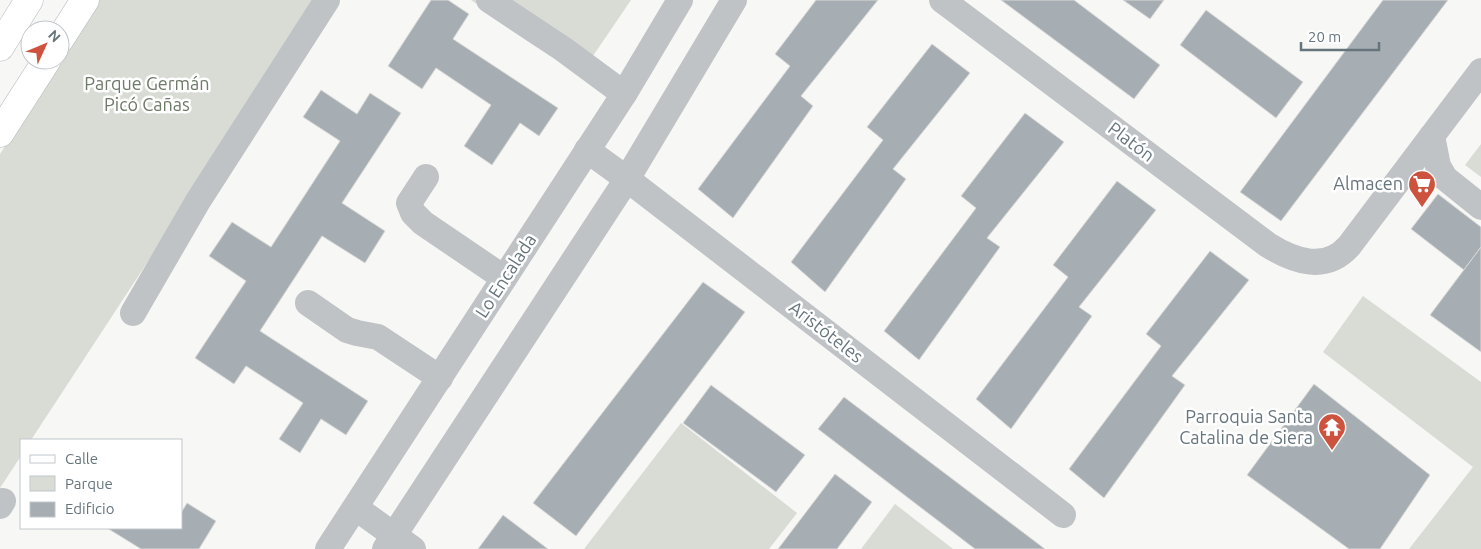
<svg xmlns="http://www.w3.org/2000/svg" width="1481" height="549" font-family="Ubuntu,sans-serif">
<style>
.green{fill:#d8dcd5}
.building{fill:#a7aeb3;stroke:#d9d9d7}
.lines{fill:none;stroke-linecap:round;stroke-linejoin:round}
.major-casing{stroke:#b3b7ba;stroke-width:29}
.minor{stroke:#bfc3c6;stroke-width:26}
.major{stroke:#fff;stroke-width:28}
.labels{text-anchor:middle;stroke-width:5;stroke-linejoin:round;paint-order:stroke}
.park-label{font-size:18px;fill:#6d7a68;stroke:#fff}
.street-label{font-size:18px;fill:#66747c;stroke:#fff}
.poi-label{font-size:18px;fill:#66747c;stroke:#fff;text-anchor:end}
</style>
<rect width="100%" height="100%" fill="#f7f7f5"/>
<g class="green">
<path d="M98,0H319L31,440H21V456L0,488V154Z"/>
<path d="M471,0H631L580,75Z"/>
<path d="M1481,144V177L1465,165Z"/>
<path d="M1363,296L1481,382V549H1409L1473,467L1323,352Z"/>
<path d="M681,423L797,513L769,549H584Z"/>
<path d="M895,504L953,549H861Z"/>
</g>
<g class="building">
<path d="M431,0H448L469,14L453,39L558,108L539,136L520,123L492,165L464,146L491,105L436,68L422,89L388,66Z"/>
<path d="M816,0H878L801,96L813,106L733,218L698,189L790,66L775,54Z"/>
<path d="M1001,0H1074L1160,65L1134,99Z"/>
<path d="M1123,0H1164L1150,19Z"/>
<path d="M1383,0H1448L1281,221L1240,192Z"/>
<path d="M1206,10L1303,82L1276,118L1180,45Z"/>
<path d="M932,44L970,73L893,169L906,179L825,292L791,262L883,140L867,127Z"/>
<path d="M321,90L357,114L370,93L401,113L342,203L385,231L365,263L322,236L260,331L368,401L346,435L321,419L300,453L279,439L303,403L246,366L234,384L195,358L246,281L209,256L232,222L271,247L340,141L303,117Z"/>
<path d="M1025,113L1064,142L987,238L1000,247L919,360L884,331L976,208L961,196Z"/>
<path d="M1117,181L1156,210L1079,307L1092,316L1011,429L976,399L1068,277L1053,265Z"/>
<path d="M1438,194L1481,227V247L1464,270L1411,229Z"/>
<path d="M1481,247V352L1430,315Z"/>
<path d="M1210,251L1249,280L1172,376L1185,385L1104,498L1069,469L1161,346L1146,334Z"/>
<path d="M703,282L745,312L576,536L533,503Z"/>
<path d="M1314,384L1430,475L1380,549H1349L1247,475Z"/>
<path d="M711,385L805,455L776,492L683,423Z"/>
<path d="M844,397L1045,549H975L818,429Z"/>
<path d="M835,474L872,502L837,549H778Z"/>
<path d="M187,503L216,521L199,549H141L107,528H181V513Z"/>
<path d="M503,515L548,549H478Z"/>
</g>
<g class="lines">
<g class="major-casing">
<g id="major">
<path d="M60,39L85,0"/>
<path d="M0,47L29,0"/>
<path d="M0,133L47,60"/>
</g>
</g>
<g class="minor">
<path d="M489,0L563,49L624,94"/>
<path d="M942,0L1268,245C1295,262 1326,272 1349,246L1481,71"/>
<path d="M1432,136L1438,166L1445,178L1481,207"/>
<path d="M587,150L627,179L1063,515"/>
<path d="M426,177L409,203L413,213L423,223L504,278"/>
<path d="M308,303L347,330L357,333L378,337L440,378"/>
<path d="M133,313L198,201L327,0"/>
<path d="M0,506L3,501"/>
<path d="M356,508L413,549"/>
<path d="M328,549L624,94L680,0"/>
<path d="M385,549L627,179L734,0"/>
</g>
<use href="#major" class="major"/>
</g>
<defs>
<g id="supermarket-pin" transform="scale(1.4375)"><path d="M0 17L-7.5 6A9.5 9.5 0 1 1 7.5 6Z" fill="#cd533f" stroke="#fff"/><path d="M-6-5.5h2.5l.6 2H6L4.5 2H-2.5L-4.4-4H-6ZM-1.5 3.2a1.3 1.3 0 1 0 .1 0ZM3 3.2a1.3 1.3 0 1 0 .1 0Z" fill="#fff"/></g>
<g id="temple-pin" transform="scale(1.4375)"><path d="M0 17L-7.5 6A9.5 9.5 0 1 1 7.5 6Z" fill="#cd533f" stroke="#fff"/><path d="M0-6L5-2H3V0L6.5 2.5H4V6H1.5V3h-3V6H-4V2.5H-6.5L-3 0V-2H-5Z" fill="#fff"/></g>
</defs>
<g fill-rule="evenodd">
<use href="#supermarket-pin" x="1422" y="184"/>
<use href="#temple-pin" x="1332" y="427"/>
</g>
<g class="labels">
<g class="park-label">
<text x="147" y="90">Parque Germán<tspan x="147" dy="21">Picó Cañas</tspan></text>
</g>
<g class="street-label">
<text transform="translate(1131 142) rotate(37)" y="6">Platón</text>
<text transform="translate(506 276) rotate(-57)" y="6">Lo Encalada</text>
<text transform="translate(826 332) rotate(38)" y="6">Aristóteles</text>
</g>
<g class="poi-label">
<text x="1403" y="190">Almacen</text>
<text x="1313" y="423">Parroquia Santa<tspan x="1313" dy="21">Catalina de Siera</tspan></text>
</g>
</g>
<rect x="20" y="439" width="162" height="90" fill="#ffffff" stroke="#c2c7cb"/>
<rect x="30" y="455" width="25" height="8" fill="#ffffff" stroke="#c2c7cb"/>
<text x="65" y="464" font-size="15" fill="#66747c">Calle</text>
<rect x="30" y="476" width="25" height="15" fill="#d8dcd5" stroke="#c2c7cb"/>
<text x="65" y="489" font-size="15" fill="#66747c">Parque</text>
<rect x="30" y="502" width="25" height="15" fill="#a7aeb3" stroke="#c2c7cb"/>
<text x="65" y="514" font-size="15" fill="#66747c">Edificio</text>
<g transform="translate(45 45) rotate(46)"><circle r="24" fill="#ffffff" stroke="#c2c7cb"/>
<path d="M0-4L9 19L0 12L-9 19Z" fill="#cd533f"/>
<text y="-8" font-size="14" font-weight="bold" text-anchor="middle" fill="#66747c">N</text>
</g>
<path d="M1301 42v8h78v-8" fill="none" stroke="#66747c" stroke-width="2.5"/>
<text x="1308" y="42" font-size="15" fill="#66747c" stroke="#ffffff" stroke-width="4" paint-order="stroke">20 m</text>
</svg>
